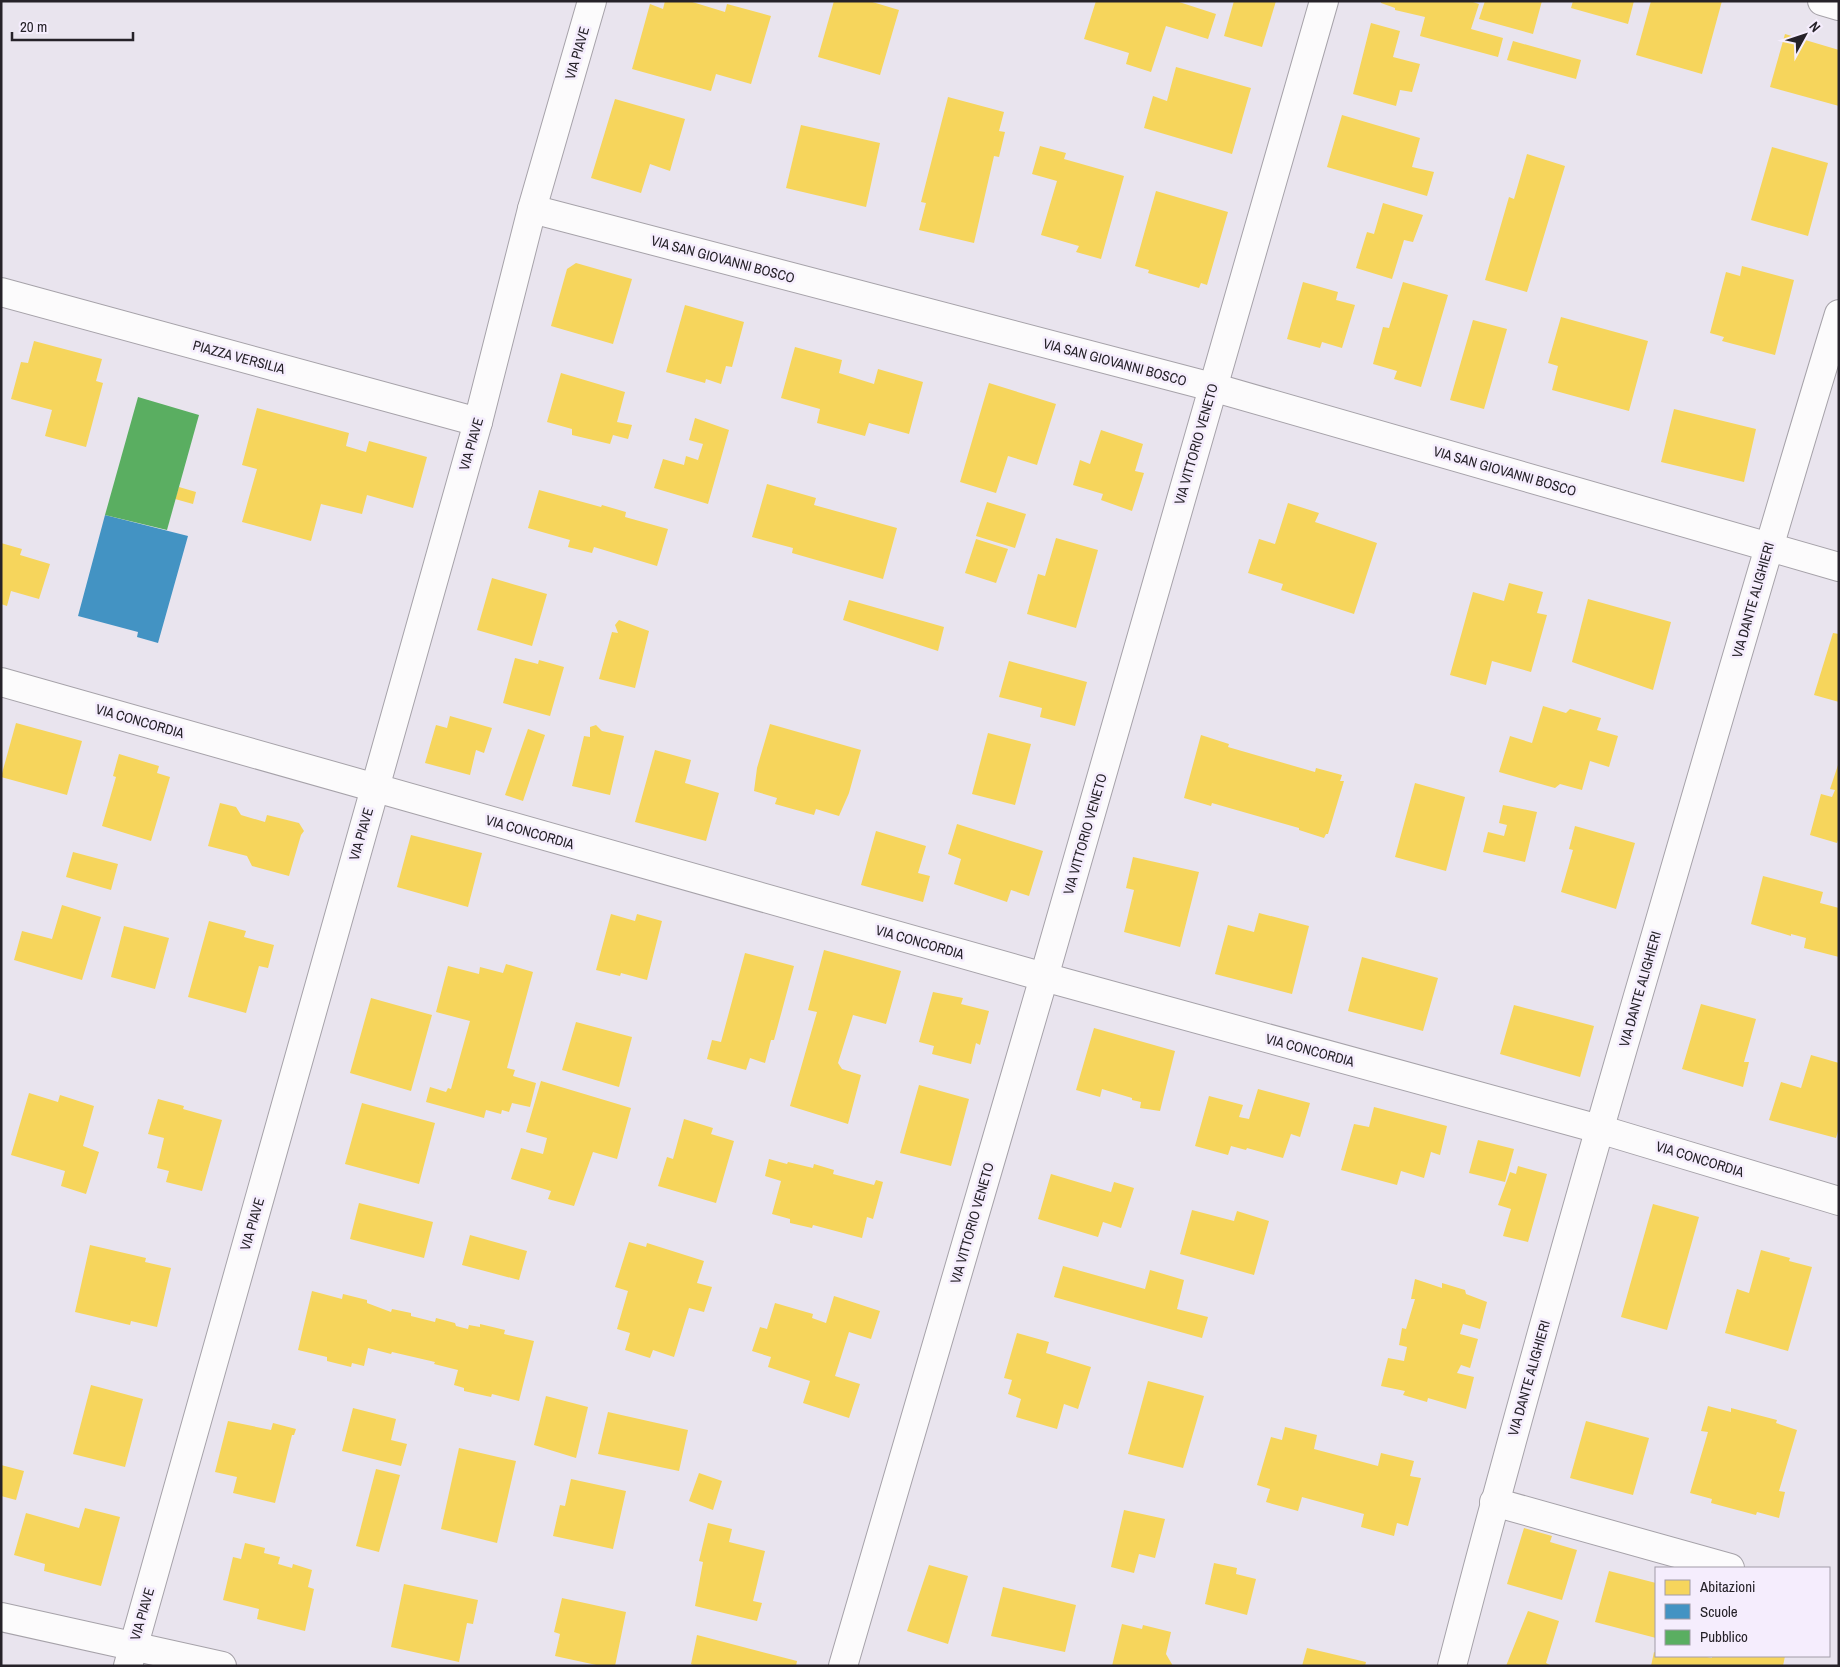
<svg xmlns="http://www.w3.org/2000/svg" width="1840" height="1667" font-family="'Archivo Narrow',sans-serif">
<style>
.homes{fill:#f6d55c}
.schools{fill:#4393c3}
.public{fill:#5aae61}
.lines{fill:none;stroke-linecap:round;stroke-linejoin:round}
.minor-casing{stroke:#a6a2a9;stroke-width:30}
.minor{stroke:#fcfbfc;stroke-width:28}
.labels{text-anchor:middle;stroke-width:5;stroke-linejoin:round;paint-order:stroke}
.street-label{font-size:14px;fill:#262229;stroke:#f5edfd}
</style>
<rect width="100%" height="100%" fill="#e9e4ee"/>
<g class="homes">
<path d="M665,1H689L725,12L727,4L771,16L751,84L716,74L711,91L632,69L650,4L663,9Z"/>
<path d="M834,1H869L899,10L880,75L818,57Z"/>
<path d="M1096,1H1176L1216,14L1208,39L1166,26L1151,72L1126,64L1129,53L1084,39Z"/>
<path d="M1234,1H1276L1262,47L1224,36Z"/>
<path d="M1381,1H1470L1479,4L1471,29L1503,38L1498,57L1420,36L1425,17L1395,10V8L1381,3Z"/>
<path d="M1485,1H1542L1533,34L1479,19Z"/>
<path d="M1573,1H1634L1628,24L1571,8Z"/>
<path d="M1651,1H1722L1702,74L1636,55Z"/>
<path d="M1371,23L1400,31L1393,57L1420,64L1412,92L1400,90L1396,106L1353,94Z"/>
<path d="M1785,34L1839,50V106L1770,87Z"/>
<path d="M1513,41L1581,60L1576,79L1507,60Z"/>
<path d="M1176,67L1251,88L1232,154L1144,128L1153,96L1167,101Z"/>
<path d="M948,97L1004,112L999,131L1005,132L999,157L994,156L974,243L919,230L926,203L921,202Z"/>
<path d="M615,99L685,119L670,171L650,164L641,193L591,178Z"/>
<path d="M1342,115L1420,138L1412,167L1434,172L1427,196L1327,167Z"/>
<path d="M801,125L880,143L866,207L786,188Z"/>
<path d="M1040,146L1066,153L1064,159L1124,176L1101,259L1076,252L1079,246L1041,235L1057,181L1032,174Z"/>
<path d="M1772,147L1828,163L1808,236L1751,220Z"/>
<path d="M1527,154L1565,166L1527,292L1485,280L1509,197L1514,199Z"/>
<path d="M1156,191L1228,212L1207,285L1201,283L1199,288L1148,273L1149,270L1135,266Z"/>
<path d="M1383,203L1423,215L1413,242L1404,240L1392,279L1356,268L1367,232L1374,234Z"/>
<path d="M576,263L632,279L613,344L551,326L567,269Z"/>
<path d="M1742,266L1794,280L1775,355L1722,341L1724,337L1710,333L1726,272L1740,276Z"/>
<path d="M1303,282L1338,292L1336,300L1355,305L1342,348L1322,342L1320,348L1287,339Z"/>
<path d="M1403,282L1448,295L1421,387L1394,379L1397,371L1373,364L1383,327L1389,328Z"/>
<path d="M685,305L744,322L732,367L726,366L721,384L706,379L705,383L666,372Z"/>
<path d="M1561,317L1648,341L1629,411L1552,390L1558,366L1548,363Z"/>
<path d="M1473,320L1507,329L1484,409L1450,400Z"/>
<path d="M34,341L102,359L96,381L103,383L86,447L45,436L52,410L11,399L21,362L28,363Z"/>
<path d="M795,347L842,360L839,373L874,384L878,369L923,382L909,434L869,423L865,436L817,423L820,409L781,398Z"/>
<path d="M561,373L625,392L617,422L632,425L628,439L613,435L610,444L572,435V429L547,422Z"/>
<path d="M989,383L1056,404L1037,465L1008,456L996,493L960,482Z"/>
<path d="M257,408L349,433L346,446L366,452L369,441L427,457L413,508L367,495L362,514L321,504L311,541L242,522L257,469L242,465Z"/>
<path d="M1674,409L1756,429L1744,482L1661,462Z"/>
<path d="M695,418L729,430L708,504L654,488L663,459L684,465L686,456L698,460L703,444L689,440Z"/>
<path d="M1101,430L1143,444L1135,471L1144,473L1132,511L1101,500L1103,494L1073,485L1080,460L1090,464Z"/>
<path d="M767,484L816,498L814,505L897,528L883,579L792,553L793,548L752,537Z"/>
<path d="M179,487L196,492L193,504L175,499Z"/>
<path d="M539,490L601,507L602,505L626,512L625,517L668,529L657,566L594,547L592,553L568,547L570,540L528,528Z"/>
<path d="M987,502L1026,514L1015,548L976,536Z"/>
<path d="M1288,503L1319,513L1315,522L1377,543L1354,614L1281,590L1283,584L1248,573L1259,539L1275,544Z"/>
<path d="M1056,538L1098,550L1076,628L1027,614L1038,574L1045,576Z"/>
<path d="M976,539L1008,549L996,583L965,573Z"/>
<path d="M1,543L22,549L20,555L50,564L39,599L11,591L7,606L1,604Z"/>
<path d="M492,578L547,594L532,646L477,630Z"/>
<path d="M1509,583L1543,592L1537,613L1547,615L1531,672L1492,661L1486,685L1450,675L1473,592L1504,601Z"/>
<path d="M1588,599L1671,622L1653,690L1572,662Z"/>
<path d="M849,600L944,627L938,651L843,620Z"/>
<path d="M619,620L649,631L635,688L599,679L612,632L618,633L615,625Z"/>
<path d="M1833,633L1839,634V702L1814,695Z"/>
<path d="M515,658L538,664L539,660L564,667L550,716L503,703Z"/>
<path d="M1009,661L1087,682L1075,726L1040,717L1042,708L999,697Z"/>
<path d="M1543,706L1566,713L1570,709L1601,718L1597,730L1618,736L1609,767L1590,761L1582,790L1560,784L1555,788L1499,772L1510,736L1532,743Z"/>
<path d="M450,716L492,728L484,753L476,750L470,775L425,763L436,725L447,728Z"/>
<path d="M16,723L82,741L67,795L1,777Z"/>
<path d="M770,724L861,750L849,793L839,816L816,809L814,815L775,804L777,798L754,791L757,768Z"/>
<path d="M596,725L602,731L624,736L610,795L572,786L584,736L590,737V727Z"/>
<path d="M528,729L545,735L523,801L505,795Z"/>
<path d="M988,733L1031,744L1015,805L972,794Z"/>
<path d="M1201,735L1229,744L1228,747L1315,772L1316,768L1342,775L1340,781H1344L1328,834H1326L1324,838L1299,830V828L1212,803L1211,806L1184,798Z"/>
<path d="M655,750L691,760L685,783L719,793L706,841L635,822Z"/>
<path d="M119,754L159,766L157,773L170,777L151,841L102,826L116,777L113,776Z"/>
<path d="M1839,762V838L1837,843L1810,835L1821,794L1832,797L1835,790L1830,789Z"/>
<path d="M1415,783L1465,797L1446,871L1395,857Z"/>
<path d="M220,803L236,807L241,815L265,822L267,815L299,823L304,831L301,835L289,876L252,866L247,856L208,846Z"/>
<path d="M1503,805L1537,812L1525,862L1483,852L1488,832L1504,836L1507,825L1499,823Z"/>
<path d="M957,824L1043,851L1029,896L1011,890L1007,902L954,884L961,859L948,854Z"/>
<path d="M1575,826L1635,843L1616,909L1561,892L1573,850L1569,849Z"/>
<path d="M876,831L926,846L918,873L930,876L923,902L861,885Z"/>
<path d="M411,835L482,853L468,907L397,887Z"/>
<path d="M73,852L118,864L111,890L66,877Z"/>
<path d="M1133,857L1199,872L1180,947L1124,932L1134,890L1126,888Z"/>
<path d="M1763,876L1823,892L1820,903L1839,908V957L1804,948L1806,938L1791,934V936L1751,924Z"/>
<path d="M62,905L101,917L82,980L14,960L22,931L52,939Z"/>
<path d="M1259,913L1309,926L1292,994L1215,974L1228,925L1254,932Z"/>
<path d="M611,914L635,921L637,914L662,921L647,980L621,973L620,976L596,970Z"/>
<path d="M209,921L246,931L244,937L274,945L268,968L259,966L246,1013L188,997Z"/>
<path d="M124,926L169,938L155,989L111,977Z"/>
<path d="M824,950L901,971L886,1024L853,1015L838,1063L842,1069L861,1075L848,1124L790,1106L817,1012L808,1010Z"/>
<path d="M745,953L794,966L774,1040H771L765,1063L750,1058L746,1070L707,1059L712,1040L721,1042Z"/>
<path d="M1362,957L1438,978L1423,1031L1348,1011Z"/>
<path d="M506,964L533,972L507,1068L515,1070L513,1076L536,1083L530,1107L512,1103L509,1112L502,1110L501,1114L486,1110L484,1118L426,1102L430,1087L446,1092L448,1088L451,1089L470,1021L436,1012L448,966L479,974L480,967L503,973Z"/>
<path d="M933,992L963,998L961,1004L989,1011L980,1045L976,1043L971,1064L932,1054L934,1046L919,1042Z"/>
<path d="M371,998L432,1015L411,1091L350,1073Z"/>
<path d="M1701,1004L1756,1019L1744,1062H1749L1743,1087L1682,1069Z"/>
<path d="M1514,1005L1594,1026L1580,1077L1500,1054Z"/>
<path d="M576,1022L632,1037L619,1087L562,1070Z"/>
<path d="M1094,1028L1175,1051L1160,1111L1140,1108L1141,1102L1132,1100V1098L1102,1089L1100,1097L1076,1090Z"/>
<path d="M1811,1055L1839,1063V1128L1836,1138L1769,1120L1781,1082L1801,1088Z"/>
<path d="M541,1081L631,1108L617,1159L593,1152L574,1206L548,1199L551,1191L511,1179L521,1148L543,1154L547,1138L526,1132Z"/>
<path d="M919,1085L969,1099L951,1166L900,1153Z"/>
<path d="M1258,1089L1310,1103L1300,1137L1291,1134L1283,1158L1247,1148L1246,1150L1231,1146L1228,1155L1195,1146L1209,1096L1243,1105L1239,1117L1249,1119Z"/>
<path d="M29,1093L58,1102L60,1095L94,1106L83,1146L99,1152L86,1194L61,1186L65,1171L11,1155Z"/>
<path d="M158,1099L184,1106L183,1109L222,1120L202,1191L166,1182L169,1171L157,1168L164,1138L148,1134Z"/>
<path d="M362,1103L435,1123L419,1184L345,1164Z"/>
<path d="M1374,1107L1447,1126L1440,1155L1431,1152L1424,1178L1401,1171L1397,1185L1341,1170L1354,1124L1369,1127Z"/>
<path d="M684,1119L713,1128L711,1134L734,1141L716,1203L658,1186L667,1157L673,1159Z"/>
<path d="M1478,1140L1514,1149L1505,1182L1469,1173Z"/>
<path d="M769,1159L787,1164L788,1162L813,1168L814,1164L834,1170L833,1174L874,1185L876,1180L883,1182L873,1219L867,1217L862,1238L813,1225L812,1228L790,1223V1219L772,1214L781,1181L765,1176Z"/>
<path d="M1518,1166L1547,1174L1528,1242L1503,1236L1511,1209L1498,1205L1510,1172L1516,1174Z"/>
<path d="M1051,1174L1111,1192L1114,1182L1134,1188L1121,1228L1103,1222L1098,1237L1038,1219Z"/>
<path d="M359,1203L433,1222L424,1258L350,1239Z"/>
<path d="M1653,1204L1699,1217L1667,1330L1621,1317Z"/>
<path d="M1192,1210L1234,1221L1237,1211L1269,1221L1254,1275L1180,1254Z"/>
<path d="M470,1235L527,1251L519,1280L462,1265Z"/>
<path d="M629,1242L646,1247L647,1243L704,1261L697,1283L712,1287L704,1312L689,1308L674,1357L653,1350L650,1358L625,1350L630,1333L617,1329L628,1291L615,1287Z"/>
<path d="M90,1245L146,1258L145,1262L171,1268L157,1327L131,1321L130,1325L75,1312Z"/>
<path d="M1761,1250L1790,1258L1789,1261L1812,1267L1788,1351L1725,1333L1737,1289L1749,1293Z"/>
<path d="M1063,1266L1145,1289L1150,1270L1184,1280L1177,1309L1208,1317L1202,1338L1054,1297Z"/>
<path d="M1415,1279L1442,1288V1283L1465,1290L1466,1294L1487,1302L1480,1329L1463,1324L1460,1334L1478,1339L1470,1368L1461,1365L1457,1373L1474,1377L1466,1409L1428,1398L1427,1402L1403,1395L1405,1391L1381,1386L1388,1358L1404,1361L1407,1347L1399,1345L1402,1328L1406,1329L1415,1299H1411Z"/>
<path d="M312,1291L342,1299L343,1294L367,1300V1303L391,1312L392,1309L411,1313V1316L435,1322L436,1318L455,1323L456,1326L468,1329L469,1325L480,1327V1324L505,1330L504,1334L534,1341L519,1401L492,1394L491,1397L464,1391V1388L454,1385L458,1370L434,1364L435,1362L392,1352L391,1354L368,1348L364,1366L352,1363L351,1367L327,1361V1357L298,1350Z"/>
<path d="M834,1296L880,1311L871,1339L849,1332L835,1376L860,1384L849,1418L803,1403L810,1381L768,1367L771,1357L752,1351L760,1327L767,1329L775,1303L813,1314L812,1318L826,1323Z"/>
<path d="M1017,1333L1049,1342L1046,1353L1091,1367L1078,1409L1064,1404L1057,1429L1016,1417L1021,1399L1008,1394L1012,1380L1004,1378Z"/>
<path d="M1148,1381L1204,1396L1183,1468L1128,1454Z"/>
<path d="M91,1385L143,1399L125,1467L73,1454Z"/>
<path d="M546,1396L588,1407L576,1458L534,1445Z"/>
<path d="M1708,1406L1731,1412V1408L1777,1420L1776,1423L1797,1430L1779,1491L1785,1492L1779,1518L1757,1512L1756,1515L1711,1503L1712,1499L1690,1493L1708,1432L1701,1431Z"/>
<path d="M353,1408L396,1419L391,1440L407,1444L401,1466L342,1451Z"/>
<path d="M608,1412L688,1430L679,1471L598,1454Z"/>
<path d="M228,1421L271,1430L273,1423L296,1429L294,1435H292L275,1503L233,1493L237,1477L215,1472Z"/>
<path d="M1586,1421L1649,1438L1633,1495L1570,1478Z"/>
<path d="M1285,1427L1317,1435L1314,1449L1378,1466L1381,1453L1414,1461L1410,1476L1421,1478L1408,1526L1397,1523L1394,1536L1361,1527L1364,1514L1302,1497L1298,1511L1266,1502L1270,1489L1257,1485L1271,1437L1282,1440Z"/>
<path d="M459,1448L516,1461L497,1543L441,1529Z"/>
<path d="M1,1465L24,1471L16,1500L1,1496Z"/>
<path d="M376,1469L400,1475L379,1552L356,1546Z"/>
<path d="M699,1473L722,1481L713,1510L689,1501Z"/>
<path d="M571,1479L626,1491L613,1549L553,1536L560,1505L565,1506Z"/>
<path d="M85,1508L120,1517L101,1586L44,1571L45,1564L14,1555L26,1513L79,1528Z"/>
<path d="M1124,1510L1165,1519L1155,1558L1139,1554L1134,1573L1111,1567Z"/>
<path d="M708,1523L732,1529L729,1542L765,1551L753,1601L762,1603L757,1621L695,1606L703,1562L699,1561Z"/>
<path d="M1524,1528L1552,1536L1550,1542L1577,1550L1562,1600L1507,1584Z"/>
<path d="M245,1543L265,1548L264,1553L280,1557L278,1564L292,1568L293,1564L312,1570L308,1587L314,1589L305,1631L257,1619L259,1609L223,1600L233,1557L241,1559Z"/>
<path d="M1214,1563L1237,1568L1236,1574L1256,1579L1247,1615L1205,1604Z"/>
<path d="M929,1565L968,1576L948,1644L907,1631Z"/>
<path d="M1609,1571L1656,1583V1638L1595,1622Z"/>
<path d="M404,1584L478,1600L473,1624L467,1623L459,1662L391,1647Z"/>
<path d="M1003,1587L1076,1605L1065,1652L991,1636Z"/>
<path d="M562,1598L626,1612L615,1666H601L555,1656L560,1634L554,1632Z"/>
<path d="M1528,1611L1559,1621L1546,1663L1552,1666H1506Z"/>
<path d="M1122,1624L1142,1629L1143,1625L1171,1632L1166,1654L1173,1666H1112Z"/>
<path d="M697,1635L797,1661L796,1666H695L691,1664Z"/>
<path d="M1307,1648L1366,1662L1365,1666H1302Z"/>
<path d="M1654,1652L1656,1653V1656H1702L1712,1658V1656H1785L1783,1666H1651Z"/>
</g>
<path class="schools" d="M105,515L188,536L158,643L137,637L138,632L78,616Z"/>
<path class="public" d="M138,397L199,415L167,530L105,515Z"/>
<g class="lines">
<g class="minor-casing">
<g id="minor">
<path d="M1822,1L1839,6"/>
<path d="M532,209L1212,387L1839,567"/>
<path d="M1,292L478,422"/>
<path d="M1,682L1044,977L1599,1129L1839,1201"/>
<path d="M1494,1502L1730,1568"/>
<path d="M1,1617L222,1666"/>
<path d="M128,1666L478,422L532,209L592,1"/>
<path d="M843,1666L1044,977L1324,1"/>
<path d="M1452,1666C1512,1433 1578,1202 1645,972C1709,752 1772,533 1839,314"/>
</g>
</g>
<use href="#minor" class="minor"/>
</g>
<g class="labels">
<g class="street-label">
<text transform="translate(577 53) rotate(-74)" y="5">VIA PIAVE</text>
<text transform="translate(723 259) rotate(15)" y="5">VIA SAN GIOVANNI BOSCO</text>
<text transform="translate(239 357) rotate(15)" y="5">PIAZZA VERSILIA</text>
<text transform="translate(1115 362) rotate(15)" y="5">VIA SAN GIOVANNI BOSCO</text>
<text transform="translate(471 444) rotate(-74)" y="5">VIA PIAVE</text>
<text transform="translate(1196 444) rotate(-74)" y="5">VIA VITTORIO VENETO</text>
<text transform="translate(1505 471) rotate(16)" y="5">VIA SAN GIOVANNI BOSCO</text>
<text transform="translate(1753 600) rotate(-74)" y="5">VIA DANTE ALIGHIERI</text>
<text transform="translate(140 721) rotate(16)" y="5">VIA CONCORDIA</text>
<text transform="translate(530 832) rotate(16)" y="5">VIA CONCORDIA</text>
<text transform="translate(361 834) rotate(-74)" y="5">VIA PIAVE</text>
<text transform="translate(1085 834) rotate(-74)" y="5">VIA VITTORIO VENETO</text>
<text transform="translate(920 942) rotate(16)" y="5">VIA CONCORDIA</text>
<text transform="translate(1640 989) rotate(-74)" y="5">VIA DANTE ALIGHIERI</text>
<text transform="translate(1310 1050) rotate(15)" y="5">VIA CONCORDIA</text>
<text transform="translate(1700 1159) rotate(17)" y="5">VIA CONCORDIA</text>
<text transform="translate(972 1223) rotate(-74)" y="5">VIA VITTORIO VENETO</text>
<text transform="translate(252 1224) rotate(-74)" y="5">VIA PIAVE</text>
<text transform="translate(1529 1378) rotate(-74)" y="5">VIA DANTE ALIGHIERI</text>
<text transform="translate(142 1614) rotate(-74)" y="5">VIA PIAVE</text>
</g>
</g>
<rect width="1840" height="1667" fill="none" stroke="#262229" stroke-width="5"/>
<rect x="1655" y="1567" width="175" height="90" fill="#f5edfd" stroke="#a29ca8"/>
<rect x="1665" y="1580" width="25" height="15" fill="#f6d55c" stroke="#a29ca8"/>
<text x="1700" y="1592" font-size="15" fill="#262229">Abitazioni</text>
<rect x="1665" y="1604" width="25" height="15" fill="#4393c3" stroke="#a29ca8"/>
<text x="1700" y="1617" font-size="15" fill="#262229">Scuole</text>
<rect x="1665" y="1630" width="25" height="15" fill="#5aae61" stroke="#a29ca8"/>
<text x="1700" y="1642" font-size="15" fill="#262229">Pubblico</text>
<g transform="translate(1805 35) rotate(50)" stroke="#f5edfd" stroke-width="4" paint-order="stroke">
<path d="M0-4L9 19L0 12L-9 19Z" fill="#262229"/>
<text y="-8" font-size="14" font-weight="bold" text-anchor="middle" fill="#262229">N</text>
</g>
<path d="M12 32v8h121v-8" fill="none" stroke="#262229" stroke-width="2.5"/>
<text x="20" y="32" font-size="15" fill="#262229" stroke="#f5edfd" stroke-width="4" paint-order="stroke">20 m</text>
</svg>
